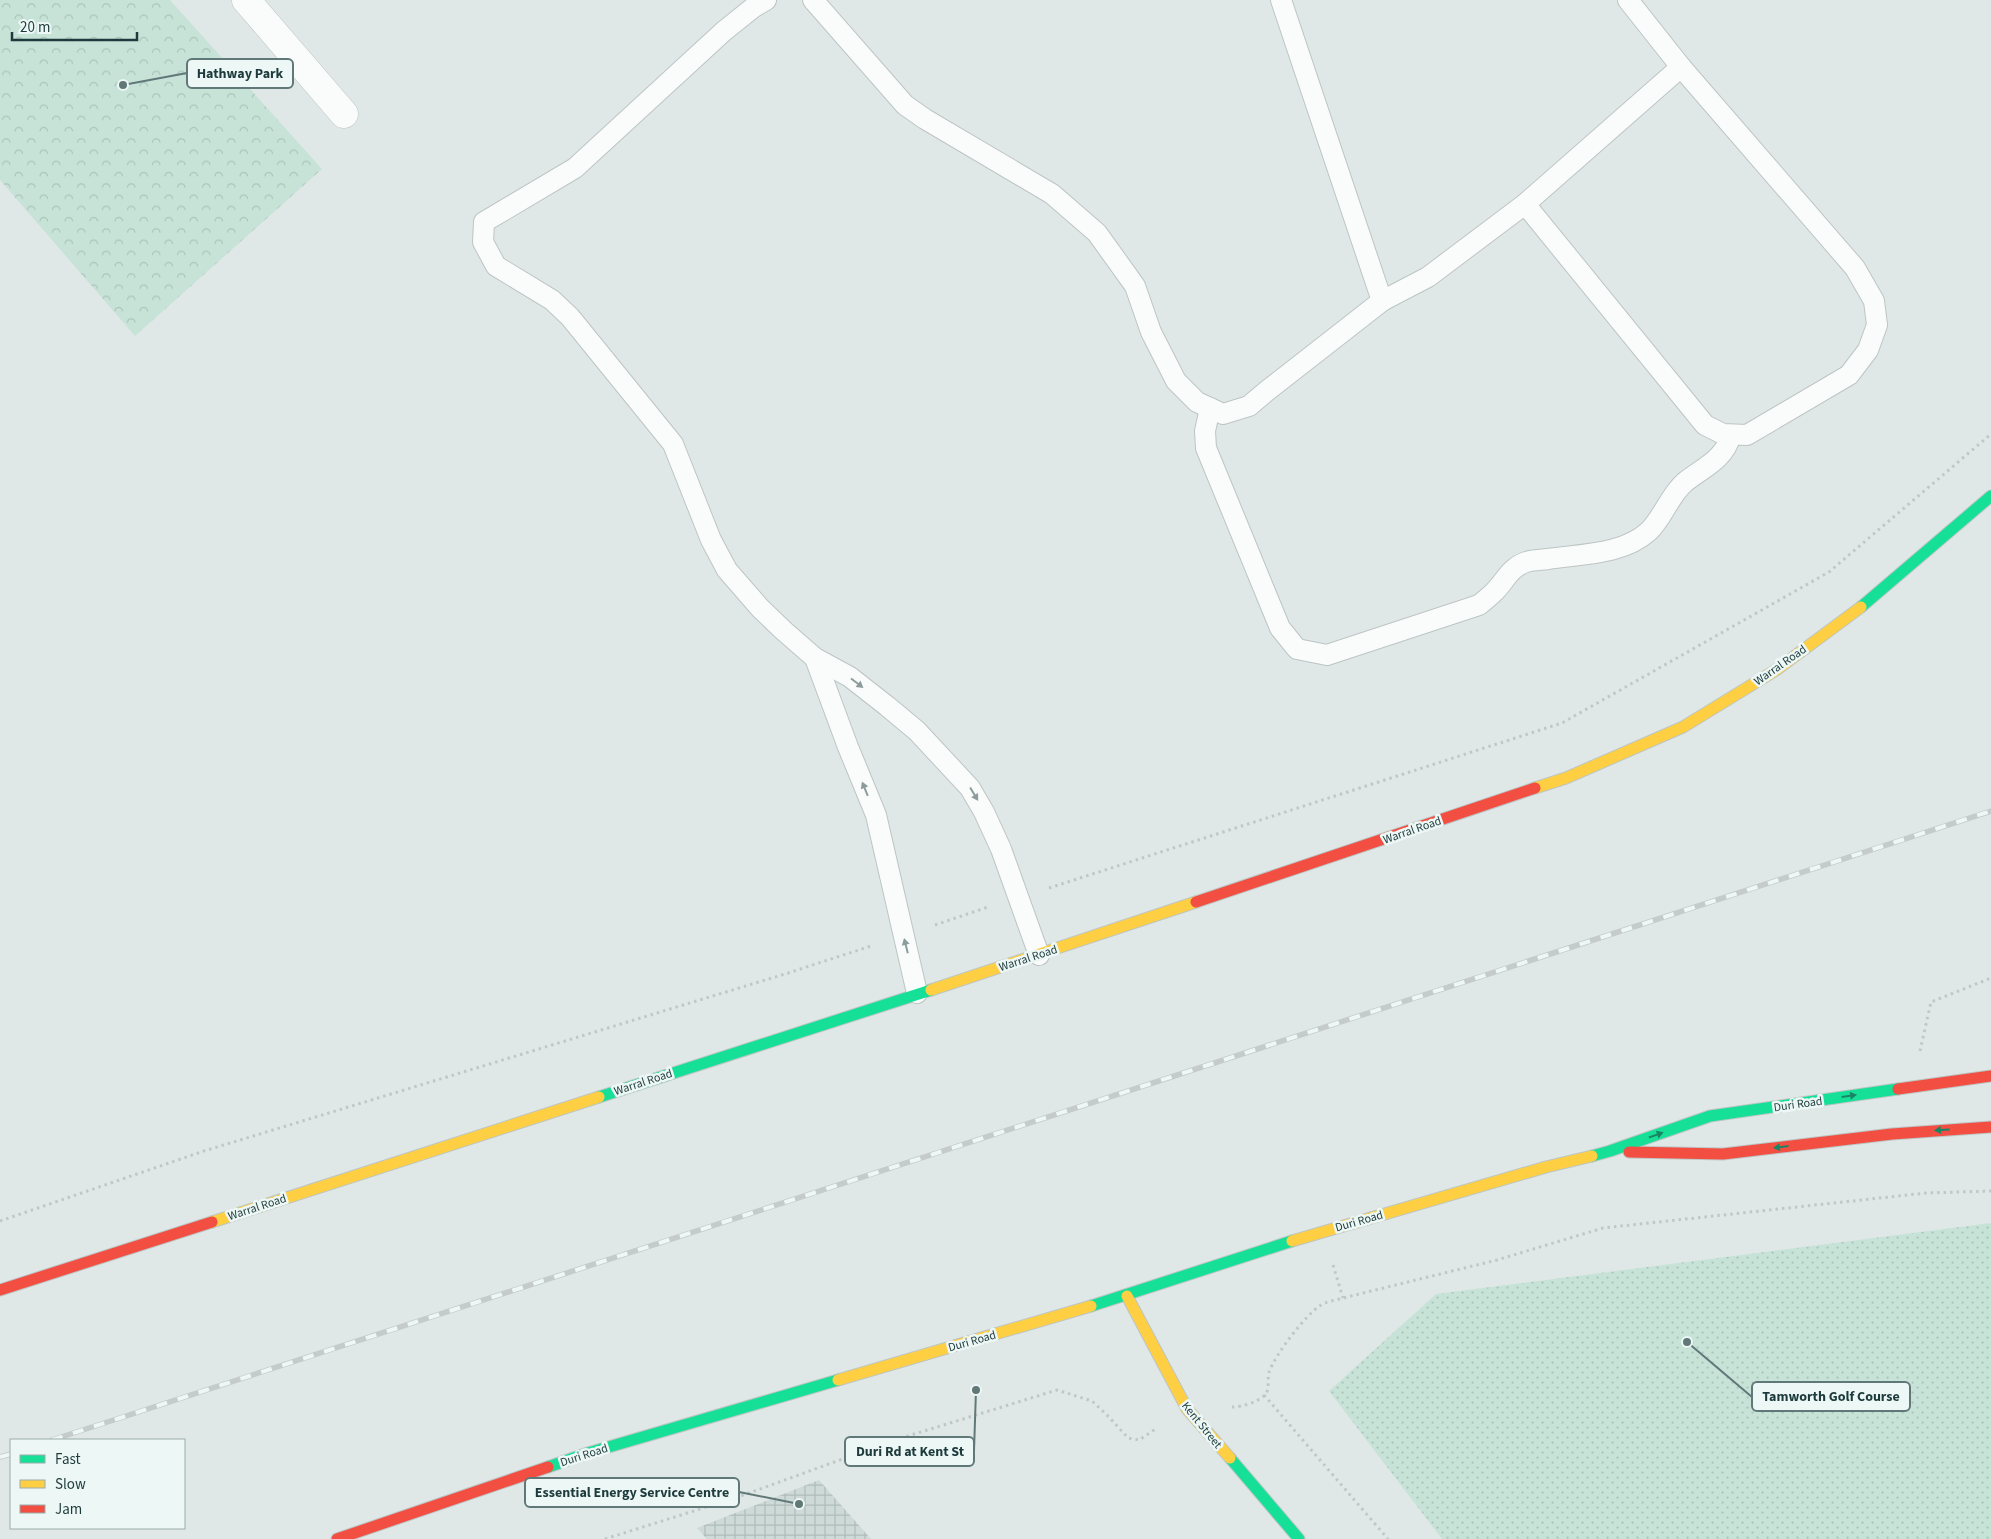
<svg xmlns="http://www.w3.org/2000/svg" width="1991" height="1539" font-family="'Source Sans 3',sans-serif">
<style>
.industrial{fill:url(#industrial-grid)}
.grass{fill:url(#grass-dots)}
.forest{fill:url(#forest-crowns)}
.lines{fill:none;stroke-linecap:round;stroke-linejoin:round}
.lane-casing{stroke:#bdc5c4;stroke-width:22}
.street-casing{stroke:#bdc5c4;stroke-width:29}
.fast-casing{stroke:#bcc6c5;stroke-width:13}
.slow-casing{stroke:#bcc6c5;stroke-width:13}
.jam-casing{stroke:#bcc6c5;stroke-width:13}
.path{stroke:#bec8c8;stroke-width:3;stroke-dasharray:2.5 4;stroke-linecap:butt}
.lane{stroke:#fafcfb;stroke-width:20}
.street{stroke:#fafcfb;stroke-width:28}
.fast{stroke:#16e098;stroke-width:11}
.slow{stroke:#ffcf43;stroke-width:11}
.jam{stroke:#f24e42;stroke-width:11}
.rail-casing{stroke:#c5caca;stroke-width:5.5}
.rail{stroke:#edf7f5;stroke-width:4;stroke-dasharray:11;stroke-linecap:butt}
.oneway{fill:#8c9c9c}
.oneway2{fill:#1a8565}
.labels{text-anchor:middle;stroke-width:5;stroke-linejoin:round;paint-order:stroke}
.street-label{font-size:12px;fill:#1d3b3c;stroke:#edf7f5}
.leader{fill:none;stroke:#617878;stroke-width:2}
.callout-dot{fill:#617878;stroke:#edf7f5;stroke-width:2}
.callout{fill:#edf7f5;stroke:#617878;stroke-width:2}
.callout-label{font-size:14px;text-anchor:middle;font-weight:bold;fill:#1d3b3c}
</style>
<defs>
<pattern id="industrial-grid" width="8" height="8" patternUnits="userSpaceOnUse" patternTransform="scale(1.25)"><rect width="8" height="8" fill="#cddad8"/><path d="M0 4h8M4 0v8" fill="none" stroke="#b0bcba"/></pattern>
<pattern id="grass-dots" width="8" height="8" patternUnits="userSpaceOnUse" patternTransform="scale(1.25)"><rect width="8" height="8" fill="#c7e3d8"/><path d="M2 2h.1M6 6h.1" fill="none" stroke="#aac4ba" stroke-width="1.8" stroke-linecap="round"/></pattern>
<pattern id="forest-crowns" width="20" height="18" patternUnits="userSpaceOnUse" patternTransform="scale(1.25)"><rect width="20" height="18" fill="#c7e3d8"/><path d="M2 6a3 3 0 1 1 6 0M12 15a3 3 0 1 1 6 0" fill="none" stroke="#aac4ba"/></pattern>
</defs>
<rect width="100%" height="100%" fill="#e0e8e7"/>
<path class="industrial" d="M819,1480L871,1539H707L697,1528Z"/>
<path class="grass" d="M1991,1223V1539H1442L1329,1391L1436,1294Z"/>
<path class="forest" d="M0,0H170L322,169L135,336L0,180Z"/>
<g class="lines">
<g class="lane-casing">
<g id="lane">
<path d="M766,0L754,7L724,31L575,168L484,222L483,242L496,266L552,300L570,317L673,444L711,540L727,570L760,608L784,631L815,658L850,677L887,706L917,731L970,788L984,812L1001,849L1039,955"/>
<path d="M813,0L905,105L925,119L1052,194L1097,233L1135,286L1151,332L1176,381L1197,402L1223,414L1249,406L1268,390L1382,301L1428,277L1525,204L1681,67L1628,0"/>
<path d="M1281,0L1382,301"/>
<path d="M1525,204L1705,425L1723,434L1747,435L1849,375L1868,350L1877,325L1874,301L1855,268L1681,67"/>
<path d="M1210,408L1205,431L1206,448L1280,628L1297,649L1327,655L1479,605C1484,601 1489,597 1493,593C1505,582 1509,568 1526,562C1532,560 1541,560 1548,559C1581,554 1623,555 1649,531C1664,516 1669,496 1685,482C1704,467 1724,460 1731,435"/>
<path d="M815,658L848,747L876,815L917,993"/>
</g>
</g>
<g class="street-casing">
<path id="street" d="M246,0L344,114"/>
</g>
<g class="fast-casing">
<g id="fast">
<path d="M1861,607L1991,496"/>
<path d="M599,1097L931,990"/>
<path d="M1592,1156L1610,1151L1710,1116L1898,1089"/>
<path d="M1091,1306L1292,1241"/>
<path d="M1230,1458L1299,1539"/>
<path d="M548,1467L588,1453L838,1380"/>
</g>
</g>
<g class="slow-casing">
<g id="slow">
<path d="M1535,788L1566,778L1683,727L1776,670L1861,607"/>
<path d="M931,990L1196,902"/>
<path d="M212,1222L599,1097"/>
<path d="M1292,1241L1546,1167L1592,1156"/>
<path d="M1127,1296L1187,1409L1230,1458"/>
<path d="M838,1380L1091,1306"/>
</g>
</g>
<g class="jam-casing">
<g id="jam">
<path d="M1196,902L1535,788"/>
<path d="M1898,1089L1991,1076"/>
<path d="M1629,1152L1723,1154L1892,1134L1991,1127"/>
<path d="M0,1290L212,1222"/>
<path d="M337,1539L548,1467"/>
</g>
</g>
<g class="path">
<path d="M1049,888L1562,723L1829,572L1991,434"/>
<path d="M935,925L988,907"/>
<path d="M1920,1051L1931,1002L1991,978"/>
<path d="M0,1221L204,1151L785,974L874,945"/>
<path d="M1333,1265L1343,1298"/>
<path d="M1264,1395L1388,1539"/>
<path d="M1232,1407C1242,1407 1258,1402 1265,1395C1270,1390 1267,1379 1269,1372C1275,1355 1306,1314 1321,1305C1327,1301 1337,1300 1343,1298L1497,1260L1603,1228L1926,1193L1991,1191"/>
<path d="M605,1539L738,1497L895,1440L1057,1390L1092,1401L1109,1417L1128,1438L1139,1440L1157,1428"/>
</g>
<use href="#lane" class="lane"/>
<use href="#street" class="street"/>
<use href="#fast" class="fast"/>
<use href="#slow" class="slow"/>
<use href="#jam" class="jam"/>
<g class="rail-casing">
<g id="rail">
<path d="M52,1440L1991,811"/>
<path d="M0,1457L11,1454"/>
</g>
</g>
<use href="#rail" class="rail"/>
</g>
<defs><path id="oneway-solid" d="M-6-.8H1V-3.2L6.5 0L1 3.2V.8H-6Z" transform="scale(1.25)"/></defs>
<g class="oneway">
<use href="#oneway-solid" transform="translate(857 683) rotate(37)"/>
<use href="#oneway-solid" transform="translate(865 789) rotate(-112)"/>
<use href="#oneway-solid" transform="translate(974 794) rotate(59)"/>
<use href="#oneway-solid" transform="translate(906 946) rotate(-104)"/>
</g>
<g class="oneway2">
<use href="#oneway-solid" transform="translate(1849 1096) rotate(-8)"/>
<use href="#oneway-solid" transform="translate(1942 1130) rotate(176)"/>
<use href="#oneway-solid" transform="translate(1656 1135) rotate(-19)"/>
<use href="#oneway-solid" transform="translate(1781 1147) rotate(173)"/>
</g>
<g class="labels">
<g class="street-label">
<text transform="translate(1780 665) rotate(-35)" y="4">Warral Road</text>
<text transform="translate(1412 830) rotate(-19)" y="4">Warral Road</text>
<text transform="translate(1028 958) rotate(-18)" y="4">Warral Road</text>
<text transform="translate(643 1082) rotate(-18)" y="4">Warral Road</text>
<text transform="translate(1798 1104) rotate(-8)" y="4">Duri Road</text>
<text transform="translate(257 1207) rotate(-18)" y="4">Warral Road</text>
<text transform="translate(1359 1221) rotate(-16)" y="4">Duri Road</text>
<text transform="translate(972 1341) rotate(-16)" y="4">Duri Road</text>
<text transform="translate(1202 1425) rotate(51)" y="4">Kent Street</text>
<text transform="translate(584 1455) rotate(-18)" y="4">Duri Road</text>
</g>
</g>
<path class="leader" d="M123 85L187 73M1687 1342L1752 1397M976 1390L974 1451M799 1504L739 1492"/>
<g class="callout-dot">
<circle cx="123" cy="85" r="5"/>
<circle cx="1687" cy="1342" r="5"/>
<circle cx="976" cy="1390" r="5"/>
<circle cx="799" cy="1504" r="5"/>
</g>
<g class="callout">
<rect x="187" y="59" width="106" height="29" rx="5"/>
<rect x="1752" y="1382" width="158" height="29" rx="5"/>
<rect x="845" y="1437" width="129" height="29" rx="5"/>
<rect x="525" y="1478" width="214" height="29" rx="5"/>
</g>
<g class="callout-label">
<text x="240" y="78">Hathway Park</text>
<text x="1831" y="1401">Tamworth Golf Course</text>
<text x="910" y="1456">Duri Rd at Kent St</text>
<text x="632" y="1497">Essential Energy Service Centre</text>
</g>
<rect x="10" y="1439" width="175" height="90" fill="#edf7f5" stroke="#9aacab"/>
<rect x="20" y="1455" width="25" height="8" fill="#16e098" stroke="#9aacab"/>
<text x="55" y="1464" font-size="15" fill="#1d3b3c">Fast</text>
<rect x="20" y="1480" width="25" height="8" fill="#ffcf43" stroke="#9aacab"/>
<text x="55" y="1489" font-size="15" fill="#1d3b3c">Slow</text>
<rect x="20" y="1505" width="25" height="8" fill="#f24e42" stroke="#9aacab"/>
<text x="55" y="1514" font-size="15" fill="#1d3b3c">Jam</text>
<path d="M12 32v8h125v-8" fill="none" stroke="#1d3b3c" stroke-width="2.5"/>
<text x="20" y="32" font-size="15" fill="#1d3b3c" stroke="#edf7f5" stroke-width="4" paint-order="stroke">20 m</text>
</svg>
